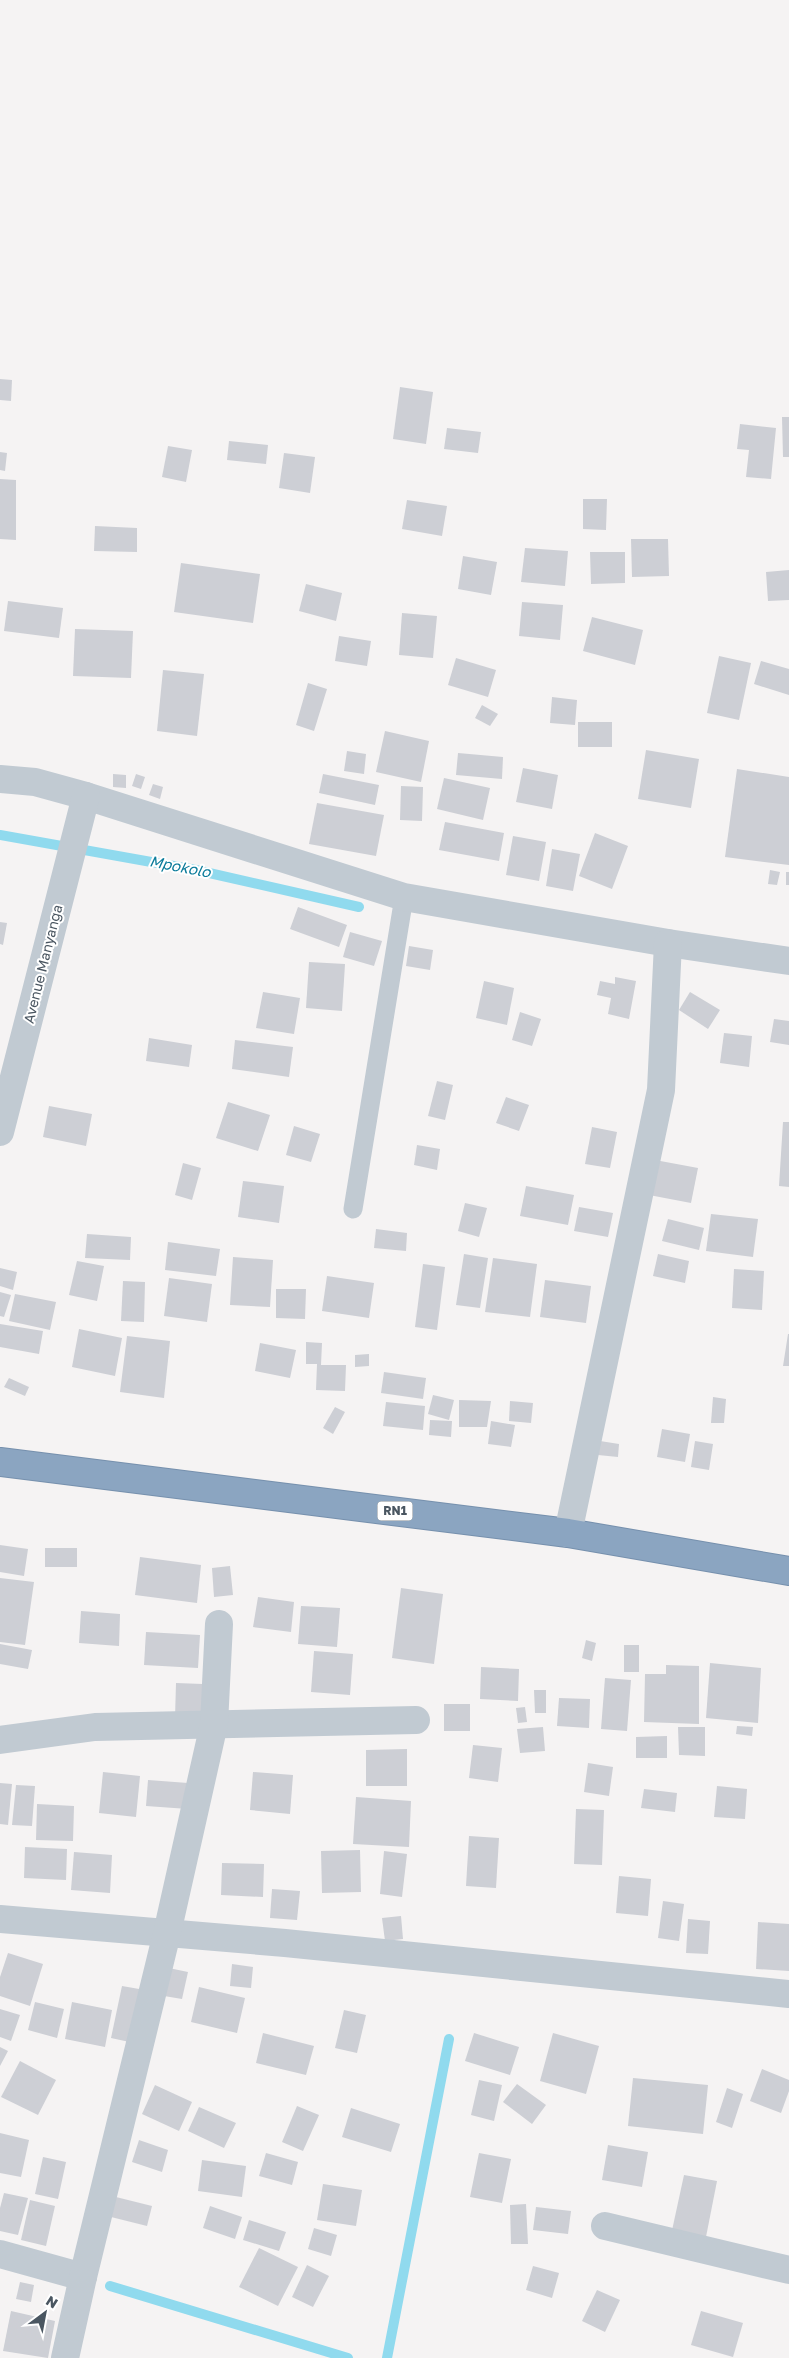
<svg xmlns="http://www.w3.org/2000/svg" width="789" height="2358" font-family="'Golos Text',sans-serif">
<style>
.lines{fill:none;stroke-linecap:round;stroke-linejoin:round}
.stream{stroke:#90daee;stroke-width:10}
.building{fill:#cdcfd5}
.highway-casing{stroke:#7690ad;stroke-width:30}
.lane{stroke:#c1cad2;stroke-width:19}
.street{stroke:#c1cad2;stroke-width:28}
.highway{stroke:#8ba5c1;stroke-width:28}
.labels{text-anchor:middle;stroke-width:4;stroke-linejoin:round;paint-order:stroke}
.shield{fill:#fff;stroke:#808990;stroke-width:1}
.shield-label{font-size:12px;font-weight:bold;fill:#4a5661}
.street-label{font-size:14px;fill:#4a5661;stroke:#fff}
.water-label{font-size:15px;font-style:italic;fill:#0c7c9b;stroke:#fff}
</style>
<rect width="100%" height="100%" fill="#f5f3f3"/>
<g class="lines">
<g class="stream">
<path d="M0,835L196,870L359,907"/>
<path d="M110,2286L348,2358"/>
<path d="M387,2358L449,2039"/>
</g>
</g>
<g class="building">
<path d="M0,379L12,380L11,401L0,400Z"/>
<path d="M400,387L433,392L426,444L393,439Z"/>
<path d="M782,417H789V457H783Z"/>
<path d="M740,424L776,428L771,479L746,477L749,450L737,449Z"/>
<path d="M447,428L481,432L478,453L444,449Z"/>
<path d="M229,441L268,445L266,464L227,460Z"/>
<path d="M168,446L192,450L186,482L162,477Z"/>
<path d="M0,452L7,453L5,471L0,470Z"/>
<path d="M284,453L315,457L310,493L279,488Z"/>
<path d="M0,479L16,480V540L0,539Z"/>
<path d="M583,499H607L606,530L583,529Z"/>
<path d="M407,500L447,506L442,536L402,529Z"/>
<path d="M95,526L137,528V552L94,551Z"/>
<path d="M631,539H668L669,576L632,577Z"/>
<path d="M525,548L568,551L565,586L521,582Z"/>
<path d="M590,552H625V583L591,584Z"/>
<path d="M463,556L497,562L491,595L458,589Z"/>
<path d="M181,563L260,574L253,623L174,612Z"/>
<path d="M789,570V600L768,601L766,572Z"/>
<path d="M306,584L342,593L336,621L299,611Z"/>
<path d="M8,601L63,608L59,638L4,631Z"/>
<path d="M522,602L563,605L560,640L519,636Z"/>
<path d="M402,613L437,616L433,658L399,655Z"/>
<path d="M592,617L643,630L635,665L583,651Z"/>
<path d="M75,629L133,631L131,678L73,676Z"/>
<path d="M339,636L371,641L367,666L335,661Z"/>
<path d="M719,656L751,663L739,720L707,713Z"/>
<path d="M456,658L496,670L488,697L448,685Z"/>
<path d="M761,661L789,669V695L754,684Z"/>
<path d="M163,670L204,674L197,736L157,731Z"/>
<path d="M308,683L327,689L314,731L296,725Z"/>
<path d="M552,697L577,700L575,725L550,723Z"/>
<path d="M482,705L498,714L490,726L475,718Z"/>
<rect x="578" y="722" width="34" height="25"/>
<path d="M385,731L429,741L421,782L376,772Z"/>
<path d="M646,750L699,759L691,808L638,799Z"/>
<path d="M347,751L366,754L364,774L344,771Z"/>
<path d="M458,753L503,757L502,779L456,775Z"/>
<path d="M523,768L558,775L552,809L516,802Z"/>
<path d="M737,769L789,777V865L725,857Z"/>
<path d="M113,774L126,775V788L113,787Z"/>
<path d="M136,774L145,777L141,789L132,786Z"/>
<path d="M323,774L379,785L375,805L319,793Z"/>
<path d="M444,778L490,788L483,820L437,809Z"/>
<path d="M153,784L163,787L160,799L149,795Z"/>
<path d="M401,786L423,787L422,821L400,820Z"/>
<path d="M317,803L384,815L376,856L309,844Z"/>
<path d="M445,822L504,833L499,861L439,850Z"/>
<path d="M595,833L628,846L612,889L579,876Z"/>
<path d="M513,836L546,842L539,881L506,875Z"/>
<path d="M552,849L580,854L573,891L546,886Z"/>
<path d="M770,870L780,872L777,885L768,884Z"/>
<rect x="786" y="872" width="3" height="13"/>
<path d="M298,907L347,925L339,947L290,929Z"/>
<path d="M0,922L7,923L3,945L0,944Z"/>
<path d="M350,932L382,941L374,966L343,957Z"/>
<path d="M409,946L433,950L430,970L406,966Z"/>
<path d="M309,962L345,964L342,1011L306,1008Z"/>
<path d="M615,977L636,981L629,1019L608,1014L611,998L597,995L600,981L615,984Z"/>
<path d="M484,981L514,988L507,1025L476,1018Z"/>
<path d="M263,992L300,998L294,1034L256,1028Z"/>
<path d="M690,992L720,1010L708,1029L679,1010Z"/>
<path d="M520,1012L541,1019L532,1046L512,1040Z"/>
<path d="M774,1019L789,1021V1045L770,1042Z"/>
<path d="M724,1033L752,1036L749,1067L720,1063Z"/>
<path d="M149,1038L192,1045L189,1067L146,1061Z"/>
<path d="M235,1040L293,1047L289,1077L232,1069Z"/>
<path d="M437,1081L453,1085L445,1120L428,1116Z"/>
<path d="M506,1097L529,1105L519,1131L496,1123Z"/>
<path d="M228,1102L270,1115L258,1151L216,1138Z"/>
<path d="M49,1106L92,1114L86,1146L43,1137Z"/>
<path d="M783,1122H789V1187L779,1186Z"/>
<path d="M294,1126L320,1134L311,1162L286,1155Z"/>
<path d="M592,1127L617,1132L610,1168L585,1164Z"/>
<path d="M417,1145L440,1149L437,1170L414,1165Z"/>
<path d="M655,1160L698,1168L691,1203L649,1195Z"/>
<path d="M183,1163L201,1168L192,1200L175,1195Z"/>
<path d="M243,1181L284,1186L279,1223L238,1217Z"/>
<path d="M526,1186L574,1195L568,1225L520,1216Z"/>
<path d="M465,1203L487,1208L479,1237L458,1231Z"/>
<path d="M579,1207L613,1213L608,1237L574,1231Z"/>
<path d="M711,1214L758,1219L753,1257L706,1251Z"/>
<path d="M668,1219L704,1228L699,1250L662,1241Z"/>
<path d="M376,1229L407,1233L406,1251L374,1248Z"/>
<path d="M87,1234L131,1237L130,1260L85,1258Z"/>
<path d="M168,1242L220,1249L216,1276L165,1270Z"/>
<path d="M464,1254L488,1258L480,1308L456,1305Z"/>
<path d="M658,1254L689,1261L685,1283L653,1276Z"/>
<path d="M233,1257L273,1260L270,1307L230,1305Z"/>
<path d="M493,1258L537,1264L530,1317L485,1312Z"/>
<path d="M77,1261L104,1266L97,1301L69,1295Z"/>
<path d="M423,1264L445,1267L437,1330L415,1327Z"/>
<path d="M0,1268L17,1272L13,1290L0,1286Z"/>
<path d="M734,1269L764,1271L762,1310L732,1308Z"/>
<path d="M327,1276L374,1283L369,1318L322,1311Z"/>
<path d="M169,1278L212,1284L207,1322L164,1316Z"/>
<path d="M545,1280L591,1286L586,1323L540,1317Z"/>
<path d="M123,1281L145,1282L144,1322L121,1321Z"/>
<path d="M276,1289H306L305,1319L276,1318Z"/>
<path d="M0,1292L11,1295L4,1317L0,1316Z"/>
<path d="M15,1294L56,1302L50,1330L9,1321Z"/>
<path d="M0,1324L43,1331L39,1354L0,1347Z"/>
<path d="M79,1329L122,1338L115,1376L72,1367Z"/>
<path d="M788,1334H789V1366H783Z"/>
<path d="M127,1336L170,1341L164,1398L120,1392Z"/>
<path d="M306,1342L322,1343L321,1365H346L345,1391L316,1390L317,1364H306Z"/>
<path d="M260,1343L296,1350L290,1378L255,1371Z"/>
<path d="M369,1354V1366L355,1367V1355Z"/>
<path d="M384,1372L426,1378L423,1399L381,1393Z"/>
<path d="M9,1378L29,1387L25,1396L4,1387Z"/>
<path d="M433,1395L454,1400L449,1420L428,1414Z"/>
<path d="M713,1397L726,1399L724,1423H711Z"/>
<path d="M459,1400L491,1401L487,1427H459Z"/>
<path d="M510,1401L533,1403L531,1423L509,1421Z"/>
<path d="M386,1402L425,1406L423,1430L383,1426Z"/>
<path d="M335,1407L345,1412L333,1434L323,1428Z"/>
<path d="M430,1420L452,1421L451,1437L429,1435Z"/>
<path d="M491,1421L515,1425L511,1447L488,1444Z"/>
<path d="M662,1429L690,1434L685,1462L657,1457Z"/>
<path d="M600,1441L619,1444L618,1457L598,1455Z"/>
<path d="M695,1441L713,1444L709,1470L691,1467Z"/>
<path d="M0,1545L28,1549L24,1576L0,1572Z"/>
<rect x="45" y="1548" width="32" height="19"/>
<path d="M140,1557L201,1565L197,1603L135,1595Z"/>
<path d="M230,1566L233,1595L214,1597L212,1568Z"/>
<path d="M0,1578L34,1582L25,1645L0,1642Z"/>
<path d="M401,1588L443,1594L434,1664L392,1658Z"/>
<path d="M258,1597L294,1602L291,1632L253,1627Z"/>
<path d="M301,1606L340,1608L337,1647L298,1644Z"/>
<path d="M81,1611L120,1614L119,1646L79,1643Z"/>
<path d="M146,1632L200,1635L198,1668L144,1665Z"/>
<path d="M586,1640L596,1643L592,1661L582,1658Z"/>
<path d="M0,1644L32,1650L28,1669L0,1664Z"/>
<rect x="624" y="1645" width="15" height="27"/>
<path d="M314,1651L353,1654L350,1695L311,1692Z"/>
<path d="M710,1663L761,1668L758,1723L706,1718Z"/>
<path d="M666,1665L699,1666V1724L644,1722L645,1674H666Z"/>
<path d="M481,1667L519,1669L518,1701L480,1699Z"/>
<path d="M605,1678L631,1680L627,1731L601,1729Z"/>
<path d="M176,1683L203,1684V1719L175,1718Z"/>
<path d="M534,1690H546V1713H535Z"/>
<path d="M559,1698L590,1699L589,1728L557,1726Z"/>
<rect x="444" y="1704" width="26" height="27"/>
<path d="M525,1707L527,1722L518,1723L516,1708Z"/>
<path d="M737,1726L753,1727L752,1736L736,1734Z"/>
<path d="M543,1727L545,1751L520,1753L517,1729Z"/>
<path d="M678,1727H705V1756L679,1755Z"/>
<path d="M667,1736V1758H636V1737Z"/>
<path d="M473,1745L502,1748L498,1782L469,1778Z"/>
<path d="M407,1749V1786H366V1750Z"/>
<path d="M588,1763L613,1767L609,1796L584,1792Z"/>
<path d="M103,1772L140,1776L136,1817L99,1813Z"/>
<path d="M253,1772L293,1775L290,1814L250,1810Z"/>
<path d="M148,1780L188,1783V1809L146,1806Z"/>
<path d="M0,1783L12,1784L8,1825L0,1824Z"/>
<path d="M16,1785L35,1786L32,1826L12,1825Z"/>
<path d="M717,1786L747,1789L745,1819L714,1817Z"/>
<path d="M644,1789L677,1793L675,1812L641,1808Z"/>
<path d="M356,1797L411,1801L409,1847L353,1844Z"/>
<path d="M37,1804L74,1806L73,1841L36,1840Z"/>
<path d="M576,1809L604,1810L602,1865L574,1864Z"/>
<path d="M469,1836L499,1838L496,1888L466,1886Z"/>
<path d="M25,1847L67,1849L66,1880L24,1878Z"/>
<path d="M360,1850L361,1892L322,1893L321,1851Z"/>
<path d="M384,1851L407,1854L402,1897L380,1894Z"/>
<path d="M74,1852L112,1855L110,1893L71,1890Z"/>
<path d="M222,1863L264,1864L263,1897L221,1895Z"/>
<path d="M619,1876L651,1879L648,1916L616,1913Z"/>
<path d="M272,1889L300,1891L297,1920L270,1918Z"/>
<path d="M663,1901L684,1904L679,1941L658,1938Z"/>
<path d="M401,1916L403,1939L385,1941L382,1918Z"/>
<path d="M688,1919L710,1921L708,1954L686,1953Z"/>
<path d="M758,1922L789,1924V1971L756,1969Z"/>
<path d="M8,1953L43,1964L30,2006L0,1996V1977Z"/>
<path d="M232,1964L253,1967L251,1988L230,1986Z"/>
<path d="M164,1967L188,1972L182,1999L158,1995Z"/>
<path d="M122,1986L145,1990L134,2043L111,2038Z"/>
<path d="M199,1987L245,1998L237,2033L191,2022Z"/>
<path d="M35,2002L64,2009L57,2038L28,2030Z"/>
<path d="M72,2002L112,2010L105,2047L65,2039Z"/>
<path d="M0,2009L20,2015L11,2041L0,2037Z"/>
<path d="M344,2010L366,2015L357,2053L335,2048Z"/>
<path d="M263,2033L314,2046L306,2075L256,2063Z"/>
<path d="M474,2033L519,2047L510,2075L465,2061Z"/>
<path d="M553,2033L599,2046L586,2094L540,2081Z"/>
<path d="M0,2047L8,2051L0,2066Z"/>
<path d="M20,2061L56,2080L38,2115L1,2097Z"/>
<path d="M762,2069L789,2080V2091L781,2113L750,2101Z"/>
<path d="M633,2078L708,2085L703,2134L628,2126Z"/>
<path d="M479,2080L502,2085L494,2121L471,2115Z"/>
<path d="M517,2084L546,2105L532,2124L503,2102Z"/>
<path d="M155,2085L192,2102L179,2131L142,2114Z"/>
<path d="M727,2088L743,2094L732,2128L716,2122Z"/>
<path d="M297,2106L319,2115L303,2151L282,2142Z"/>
<path d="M199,2107L236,2123L224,2148L188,2131Z"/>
<path d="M351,2108L400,2124L391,2152L342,2137Z"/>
<path d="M0,2133L29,2140L21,2177L0,2173Z"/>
<path d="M139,2140L168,2150L162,2172L132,2162Z"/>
<path d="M608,2145L648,2152L642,2187L602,2180Z"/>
<path d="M266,2153L298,2162L292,2185L259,2176Z"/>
<path d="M479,2153L511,2159L502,2203L470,2197Z"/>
<path d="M43,2157L66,2162L58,2199L35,2194Z"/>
<path d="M202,2160L246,2166L242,2197L198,2191Z"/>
<path d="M684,2175L717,2181L705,2242L671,2235Z"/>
<path d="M323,2184L362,2190L356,2226L317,2220Z"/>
<path d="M4,2193L28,2198L18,2235L0,2231V2208Z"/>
<path d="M112,2196L152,2206L147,2226L107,2216Z"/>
<path d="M30,2200L55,2206L46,2246L21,2240Z"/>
<path d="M526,2204L528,2244H511L510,2205Z"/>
<path d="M210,2206L242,2217L235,2239L203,2228Z"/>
<path d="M536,2207L571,2211L568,2234L533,2230Z"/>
<path d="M249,2220L286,2232L279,2251L243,2240Z"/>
<path d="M314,2228L337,2235L331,2256L308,2249Z"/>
<path d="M259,2248L298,2267L278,2306L239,2287Z"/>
<path d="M307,2265L329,2276L313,2307L292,2297Z"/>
<path d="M533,2266L559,2273L552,2298L526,2290Z"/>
<path d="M20,2282L34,2285L31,2302L16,2299Z"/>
<path d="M597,2290L620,2300L605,2332L582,2321Z"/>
<path d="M11,2311L55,2321L48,2358L3,2351Z"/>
<path d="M701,2311L743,2323L733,2357L691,2345Z"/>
</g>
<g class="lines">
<g class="highway-casing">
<path id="highway" d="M0,1462L568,1533L789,1571"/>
</g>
<path class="lane" d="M353,1209L404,897"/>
<g class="street">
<path d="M0,779L35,782L86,796L404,897L668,943L789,961"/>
<path d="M0,1132L86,796"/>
<path d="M568,1533L661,1090L668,943"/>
<path d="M0,1740L95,1727L416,1720"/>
<path d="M0,1919L285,1943L789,1994"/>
<path d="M605,2226L789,2270"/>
<path d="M0,2254L83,2277"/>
<path d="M65,2358L83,2277L167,1933L214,1724L219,1624"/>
</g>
<use href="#highway" class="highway"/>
</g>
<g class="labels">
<rect class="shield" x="377.5" y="1501.5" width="35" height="19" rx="4"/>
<g class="shield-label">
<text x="395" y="1515">RN1</text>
</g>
<g class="street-label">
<text transform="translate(43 964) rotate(-76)" y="5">Avenue Manyanga</text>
</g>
<g class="water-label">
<text transform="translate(180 867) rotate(11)" y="5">Mpokolo</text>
</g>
</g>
<g transform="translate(45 2313) rotate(32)" stroke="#ffffff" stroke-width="4" paint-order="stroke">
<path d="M0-4L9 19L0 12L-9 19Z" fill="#4a5661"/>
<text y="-8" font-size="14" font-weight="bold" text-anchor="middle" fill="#4a5661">N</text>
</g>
</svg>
